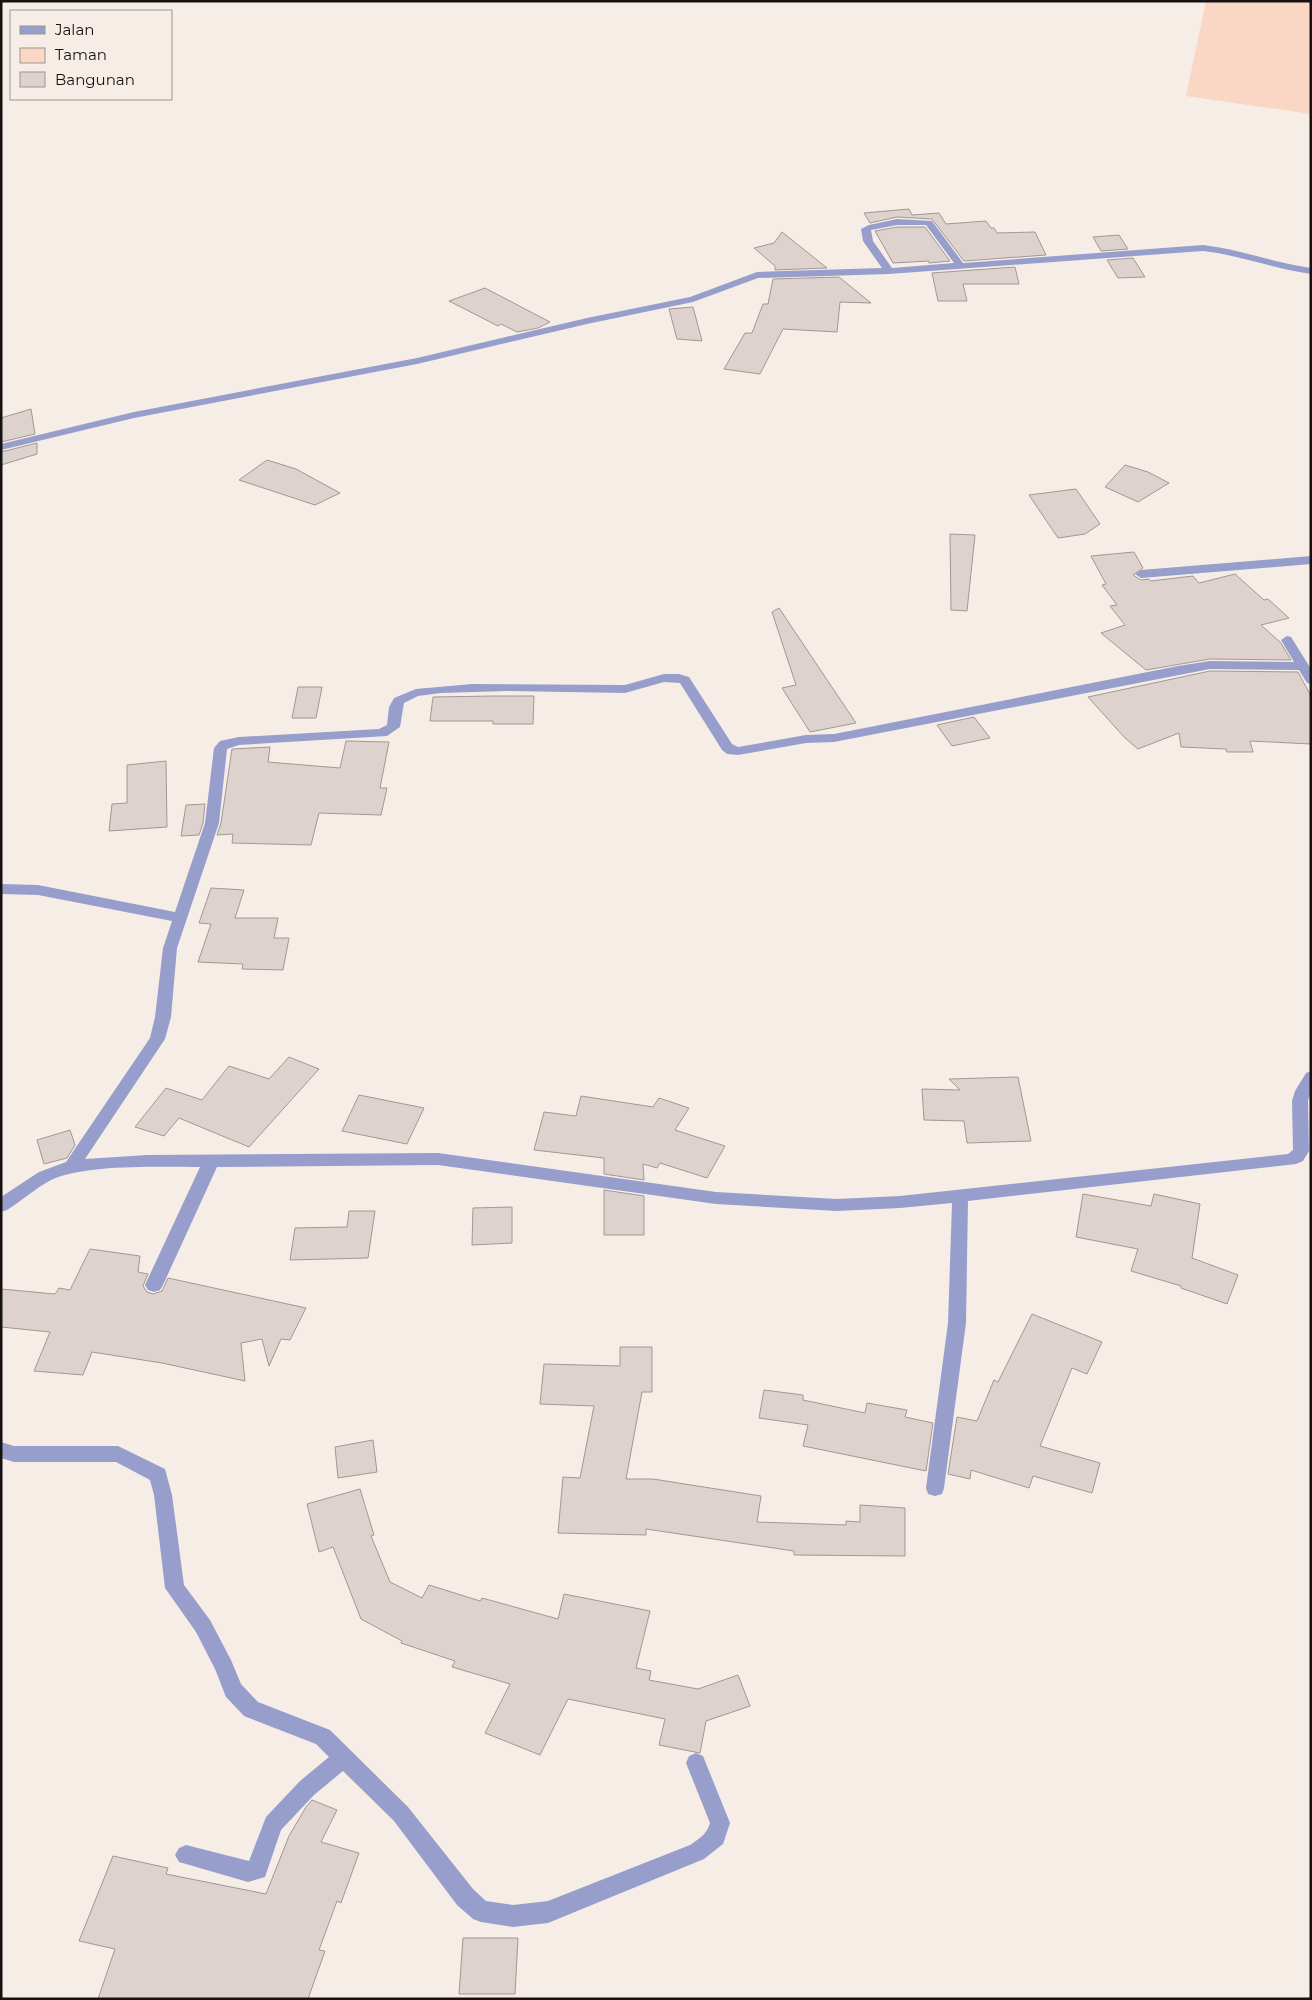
<svg xmlns="http://www.w3.org/2000/svg" width="1312" height="2000" font-family="Montserrat,sans-serif">
<style>
.green{fill:#fad6c4}
.building{fill:#ddd2cd;stroke:#a29893}
.lines{fill:none;stroke-linecap:round;stroke-linejoin:round}
.street{fill:#979ecc;fill-rule:evenodd}
</style>
<rect width="100%" height="100%" fill="#f7ede7"/>
<path class="green" d="M1206,1H1311V114L1186,96Z"/>
<g class="building">
<path d="M909,209L912,215L939,213L946,224L986,221L991,228H994L997,233L1035,232L1046,255L964,261L932,219L897,217L870,223L864,213Z"/>
<path d="M897,227H925L950,261L929,263V261L893,263L875,231Z"/>
<path d="M782,232L827,268L775,270V266L754,248L774,243Z"/>
<path d="M1119,235L1128,249L1101,251L1093,237Z"/>
<path d="M1133,258L1145,277L1118,278L1107,260Z"/>
<path d="M1015,267L1019,284H963L967,301H938L932,273Z"/>
<path d="M839,277L871,303L840,302L837,332L783,329L760,374L724,369L745,333H752L763,304H768L773,279Z"/>
<path d="M485,288L550,322L538,328L517,332L501,324L498,326L449,301Z"/>
<path d="M693,307L702,341L677,339L669,309Z"/>
<path d="M31,409L35,434L1,442V418Z"/>
<path d="M37,443V454L1,465V452Z"/>
<path d="M267,460L296,469L340,493L315,505L239,480Z"/>
<path d="M1125,465L1148,472L1169,483L1138,502L1105,487Z"/>
<path d="M1076,489L1100,524L1085,534L1058,538L1029,495Z"/>
<path d="M950,534L975,535L967,611L951,610Z"/>
<path d="M1134,552L1143,568L1133,575L1141,580L1149,579L1151,581L1193,576L1199,583L1235,574L1264,600L1268,599L1289,618L1261,625L1281,643L1291,660L1210,659L1146,670L1101,633L1125,625L1110,606L1117,605L1102,585L1106,584L1091,556Z"/>
<path d="M779,608L856,723L810,732L782,688L796,685L772,612Z"/>
<path d="M1210,671L1298,672L1311,696V744L1250,741L1253,752H1227L1226,749L1181,747L1179,733L1138,749L1125,738L1088,697Z"/>
<path d="M298,687H322L316,718H292Z"/>
<path d="M494,696H534L533,724H493V721H430L433,697Z"/>
<path d="M974,717L990,738L952,746L937,725Z"/>
<path d="M346,741L389,742L380,788H387L381,815L319,813L311,845L232,843L233,834L217,835L221,823L232,749L270,747L268,762L340,768Z"/>
<path d="M166,761L167,827L109,831L112,804L127,803V765Z"/>
<path d="M205,804L203,823L199,835L181,836L186,805Z"/>
<path d="M211,888L244,890L235,918H278L274,938H289L283,970L242,969L243,964L198,962L211,924L199,923Z"/>
<path d="M289,1057L319,1069L249,1147L179,1118L164,1136L135,1127L166,1088L202,1100L229,1066L269,1079Z"/>
<path d="M1018,1077L1031,1141L967,1143L964,1121L924,1120L922,1089L960,1090L949,1079Z"/>
<path d="M359,1095L424,1108L407,1144L342,1131Z"/>
<path d="M581,1096L653,1107L659,1098L689,1108L675,1130L725,1146L707,1178L660,1163L657,1168L643,1164L644,1180L604,1174V1158L534,1150L544,1112L576,1116Z"/>
<path d="M70,1130L75,1145L67,1158L44,1164L37,1140Z"/>
<path d="M604,1190L644,1196V1235H604Z"/>
<path d="M1083,1194L1151,1206L1154,1194L1200,1204L1192,1258L1238,1275L1227,1304L1181,1288V1286L1131,1271L1138,1249L1076,1237Z"/>
<path d="M512,1207V1243L472,1245L473,1208Z"/>
<path d="M349,1211H375L368,1258L290,1260L295,1228L347,1227Z"/>
<path d="M90,1249L140,1256L138,1272L148,1274L143,1286L147,1292L153,1294L162,1291L168,1278L306,1308L290,1340L281,1339L269,1366L262,1339L241,1343L245,1381L162,1363L92,1352L83,1375L34,1371L50,1332L1,1327V1289L55,1294L59,1288L70,1290Z"/>
<path d="M1032,1314L1102,1342L1087,1374L1072,1368L1040,1446L1100,1463L1092,1493L1033,1476L1029,1488L971,1470L970,1479L948,1474L957,1417L977,1421L994,1380L998,1382Z"/>
<path d="M620,1347H652V1392H642L626,1479H653L761,1496L757,1522L846,1525V1521L860,1522V1505L905,1508V1556L794,1555V1551L646,1529V1535L558,1533L563,1477L580,1478L594,1406L540,1404L544,1364L620,1366Z"/>
<path d="M764,1390L803,1395V1400L865,1413L867,1403L907,1410L905,1417L933,1423L926,1471L803,1446L808,1425L759,1418Z"/>
<path d="M373,1440L377,1472L338,1478L335,1447Z"/>
<path d="M360,1489L374,1535L371,1536L390,1582L422,1598L429,1585L480,1601L482,1598L558,1619L564,1594L650,1611L636,1668L651,1671L649,1680L698,1689L738,1675L750,1706L706,1721L700,1753L659,1745L665,1719L568,1699L540,1755L485,1733L510,1684L452,1667L455,1661L401,1643L402,1641L361,1619L333,1547L319,1552L307,1504Z"/>
<path d="M312,1800L337,1810L321,1842L359,1853L341,1903L337,1901L319,1950L325,1951L308,1999H98L115,1949L79,1941L113,1856L168,1868L166,1874L266,1894L289,1836L306,1807Z"/>
<path d="M463,1938H518L515,1994H459Z"/>
</g>
<g class="lines">
<g class="street">
<path d="M897,219L932,221L963,263L1203,245C1240,249 1274,263 1311,268V274C1274,269 1240,255 1203,251L889,274L758,278L693,302L587,324L417,364L134,418L1,450V444L134,412L417,358L587,318L690,297L757,272L882,268L863,241L861,229L869,225ZM897,225H926L954,263L892,268L873,241L871,230Z"/>
<path d="M1311,556V564L1141,578L1135,574L1141,570Z"/>
<path d="M1287,636L1291,637L1311,669V684L1307,683L1299,670L1210,669L834,742L806,743L738,755L727,754L722,750L680,683L664,682L625,693L507,691L441,693L418,696L404,703L400,727L387,736L239,745L227,749L219,823L177,948L171,1017L165,1039L85,1159L147,1155L438,1153L716,1192L837,1199L900,1196L1288,1154L1293,1150L1292,1101L1295,1091L1306,1073L1311,1071V1091L1308,1101L1309,1151L1303,1161L1296,1164L968,1201L966,1323L944,1488L942,1494L935,1496L928,1494L926,1488L948,1323L952,1203L900,1208L837,1211L716,1204L438,1165L217,1167L163,1285L160,1290L154,1292L148,1290L145,1285L200,1167C161,1167 85,1164 51,1180C36,1188 21,1201 7,1210L1,1212V1197L39,1172L66,1162L150,1038L155,1017L163,948L172,921L38,895L1,894V884L38,885L175,912L205,823L214,748L220,741L239,737L379,729L387,725L389,707L394,698L416,689L472,684L625,685L664,674H679L689,677L732,744L738,747L806,735L834,734L1178,666L1210,661L1294,662L1281,640Z"/>
<path d="M1,1442L14,1446H118L165,1469L172,1495L184,1585L210,1620L231,1660L241,1684L258,1702L330,1730L408,1807L473,1889L486,1901L513,1905L548,1901L690,1845C699,1839 707,1834 710,1823L686,1763L689,1756L696,1753L703,1756L730,1823L723,1844L704,1859L548,1923L513,1927L481,1922L473,1919L457,1905L394,1821L343,1771L314,1795L281,1830L265,1877L248,1882L179,1862L175,1855L179,1848L186,1845L249,1861L266,1817L300,1781L329,1757L316,1744L244,1716L226,1697L215,1669L196,1632L165,1588L154,1495L150,1480L116,1462H14L1,1458Z"/>
</g>
</g>
<rect width="1312" height="2000" fill="none" stroke="#161211" stroke-width="5"/>
<rect x="10" y="10" width="162" height="90" fill="#f7ede7" stroke="#9d9591"/>
<rect x="20" y="26" width="25" height="8" fill="#979ecc" stroke="#9d9591"/>
<text x="55" y="35" font-size="15" fill="#161211">Jalan</text>
<rect x="20" y="48" width="25" height="15" fill="#fad6c4" stroke="#9d9591"/>
<text x="55" y="60" font-size="15" fill="#161211">Taman</text>
<rect x="20" y="72" width="25" height="15" fill="#ddd2cd" stroke="#9d9591"/>
<text x="55" y="85" font-size="15" fill="#161211">Bangunan</text>
</svg>
